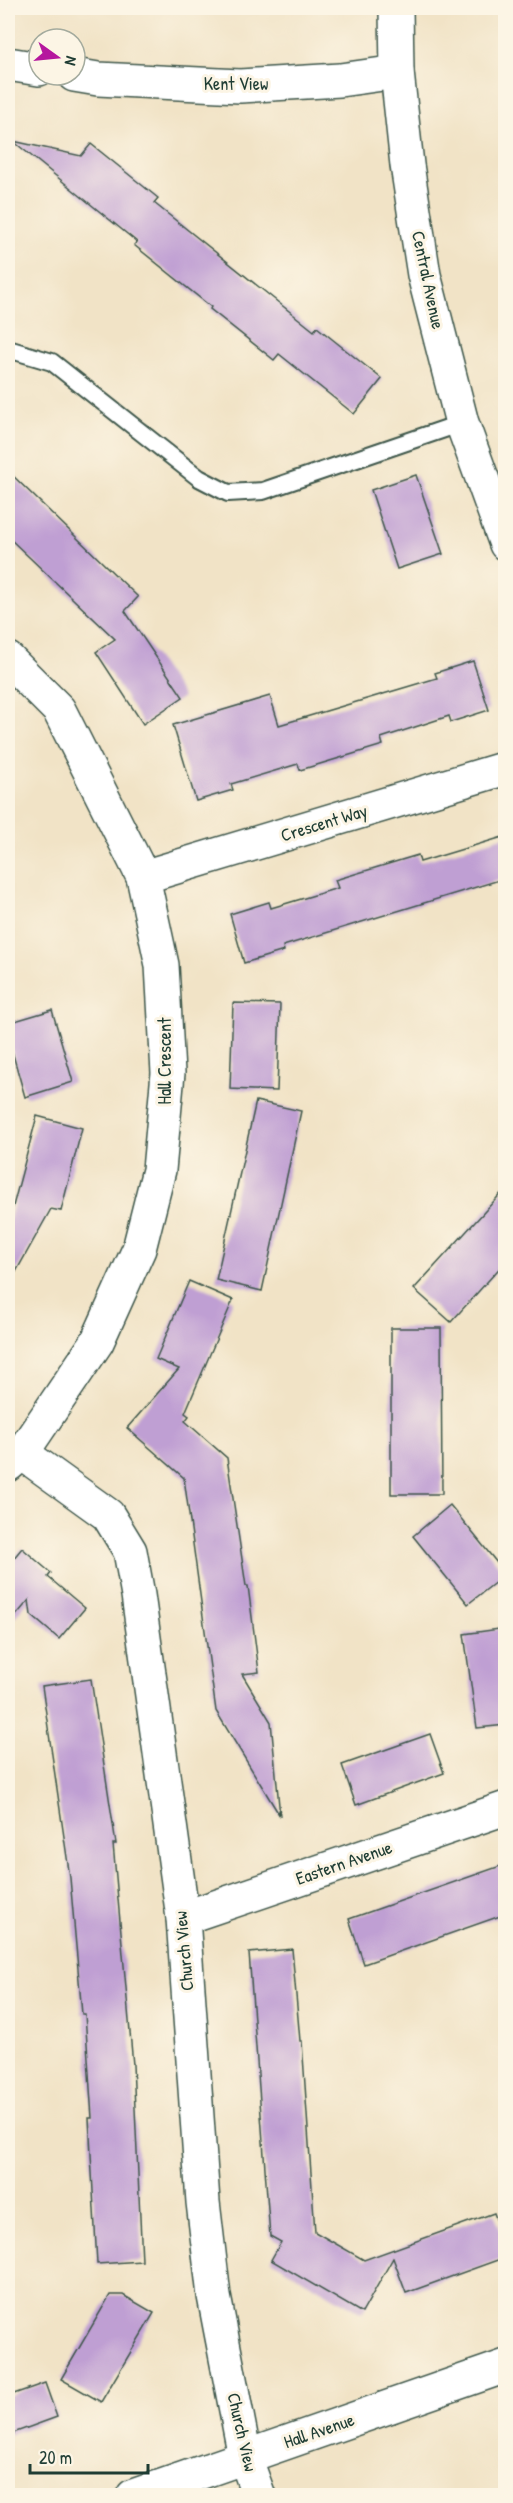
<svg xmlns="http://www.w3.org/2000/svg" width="513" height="2503" font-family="'Patrick Hand',sans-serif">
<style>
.building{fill:#bf9fd3}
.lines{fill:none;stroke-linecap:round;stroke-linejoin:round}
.lane-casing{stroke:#3e564a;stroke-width:20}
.street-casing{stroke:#3e564a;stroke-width:36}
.lane{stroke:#fff;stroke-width:16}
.street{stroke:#fff;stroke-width:33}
.labels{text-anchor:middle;stroke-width:6;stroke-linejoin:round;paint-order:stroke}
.street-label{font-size:18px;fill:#1f3d34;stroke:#fcf5e5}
</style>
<rect width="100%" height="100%" fill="#fcf5e5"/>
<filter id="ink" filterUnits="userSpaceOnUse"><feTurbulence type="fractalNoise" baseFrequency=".0167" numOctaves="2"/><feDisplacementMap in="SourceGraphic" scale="12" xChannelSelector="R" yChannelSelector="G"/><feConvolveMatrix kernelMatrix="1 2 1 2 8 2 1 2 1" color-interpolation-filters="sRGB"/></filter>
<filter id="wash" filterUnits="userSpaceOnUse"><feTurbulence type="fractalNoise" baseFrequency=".008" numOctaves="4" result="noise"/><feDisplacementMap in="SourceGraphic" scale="24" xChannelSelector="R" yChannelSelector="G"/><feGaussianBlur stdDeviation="1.35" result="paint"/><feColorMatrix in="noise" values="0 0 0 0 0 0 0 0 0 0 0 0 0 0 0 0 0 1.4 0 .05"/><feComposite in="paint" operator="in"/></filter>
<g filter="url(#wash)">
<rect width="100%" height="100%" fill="#f1e3c6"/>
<g id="blocks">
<g class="building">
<path d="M13,141L81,156L91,144L158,198L154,203L314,331L317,327L382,379L354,414L279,354L274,360L210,309L211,307L134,245L137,242Z"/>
<path d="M8,471L138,597L125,611L183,697L143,724L96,652L115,639L8,537Z"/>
<path d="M416,475L443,554L397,569L371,490Z"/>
<path d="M473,661L489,710L451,722L449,716L381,738L383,745L300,770L298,764L231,784L233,790L196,801L173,725L270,696L279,725L437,678L435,673Z"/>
<path d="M506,836V878L283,946L284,951L244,963L230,914L269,902L271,908L338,888L335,880L418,855L420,862Z"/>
<path d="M233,1003L280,1004L277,1091L230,1089Z"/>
<path d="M52,1010L73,1082L25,1097L8,1037V1023Z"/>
<path d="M256,1101L301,1111L262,1291L216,1280Z"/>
<path d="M37,1116L82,1128L61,1211L51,1209L8,1286V1225Z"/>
<path d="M506,1188V1261L451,1322L414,1289Z"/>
<path d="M189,1281L233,1300L185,1413L189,1416L185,1421L227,1458L246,1586H248L259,1672L242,1674L271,1722L280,1816L216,1711L184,1478L127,1428L179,1369L156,1359Z"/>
<path d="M391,1328H441L442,1494H391Z"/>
<path d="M450,1505L506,1574L468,1604L413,1536Z"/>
<path d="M22,1548L51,1573L48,1577L85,1608L59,1639L31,1615L29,1600L8,1625V1565Z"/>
<path d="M506,1628V1725L477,1728L464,1634Z"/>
<path d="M91,1679L116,1844H113L133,2065L142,2261L97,2264L89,2118H92L85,2014H82L70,1878L42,1686Z"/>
<path d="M430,1734L444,1773L356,1805L342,1765Z"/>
<path d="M506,1864V1914L364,1964L349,1919Z"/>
<path d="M292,1949L300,2041H302L315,2232L364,2260L494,2213L506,2245V2257L406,2293L393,2258L362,2313L271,2260L281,2242L270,2236L249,1953Z"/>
<path d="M110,2295H123L154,2313L101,2402L61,2379Z"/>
<path d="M45,2383L57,2417L8,2435V2396Z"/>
</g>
</g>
</g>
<g filter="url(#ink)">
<use href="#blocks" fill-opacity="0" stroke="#3e564a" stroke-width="1.5"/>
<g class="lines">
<g class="lane-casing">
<path id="lane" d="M8,349L52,362L199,478L228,493L263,491L462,423"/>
</g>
<g class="street-casing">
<g id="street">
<path d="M396,8L397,72L407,165L424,275L462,423L506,544"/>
<path d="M8,64L39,69"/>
<path d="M74,75L98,79L240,86L340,80L397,72"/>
<path d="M8,659L59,710L143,877L162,965L168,1073L159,1170L139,1249L97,1342L22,1453L8,1465"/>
<path d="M143,877L506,768"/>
<path d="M22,1453L108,1515L130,1551L138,1595L183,1918L203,2202L214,2296L245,2457L259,2496"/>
<path d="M183,1918L506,1808"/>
<path d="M133,2496L506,2366"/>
</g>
</g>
<use href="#lane" class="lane"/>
<use href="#street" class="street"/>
</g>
</g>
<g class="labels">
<g class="street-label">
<text x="236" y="90">Kent View</text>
<text transform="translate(428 280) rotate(78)" y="6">Central Avenue</text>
<text transform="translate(324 823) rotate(-17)" y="6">Crescent Way</text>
<text transform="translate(165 1061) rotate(-90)" y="6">Hall Crescent</text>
<text transform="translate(344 1863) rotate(-19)" y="6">Eastern Avenue</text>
<text transform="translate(184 1951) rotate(-95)" y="6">Church View</text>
<text transform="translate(319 2431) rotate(-19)" y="6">Hall Avenue</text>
<text transform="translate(242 2432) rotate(77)" y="6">Church View</text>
</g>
</g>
<rect width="513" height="2503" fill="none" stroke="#fcf5e5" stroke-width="30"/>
<g transform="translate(57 57) rotate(105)"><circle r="28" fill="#fcf5e5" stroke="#a4ab9e" stroke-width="1.5"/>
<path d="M0-4.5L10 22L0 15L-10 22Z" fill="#b5179e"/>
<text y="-9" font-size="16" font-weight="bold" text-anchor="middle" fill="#1f3d34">N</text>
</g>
<path d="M30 2464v9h118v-9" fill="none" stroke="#1f3d34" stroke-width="3"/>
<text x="39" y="2464" font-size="18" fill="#1f3d34" stroke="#fcf5e5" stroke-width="4.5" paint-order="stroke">20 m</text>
</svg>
